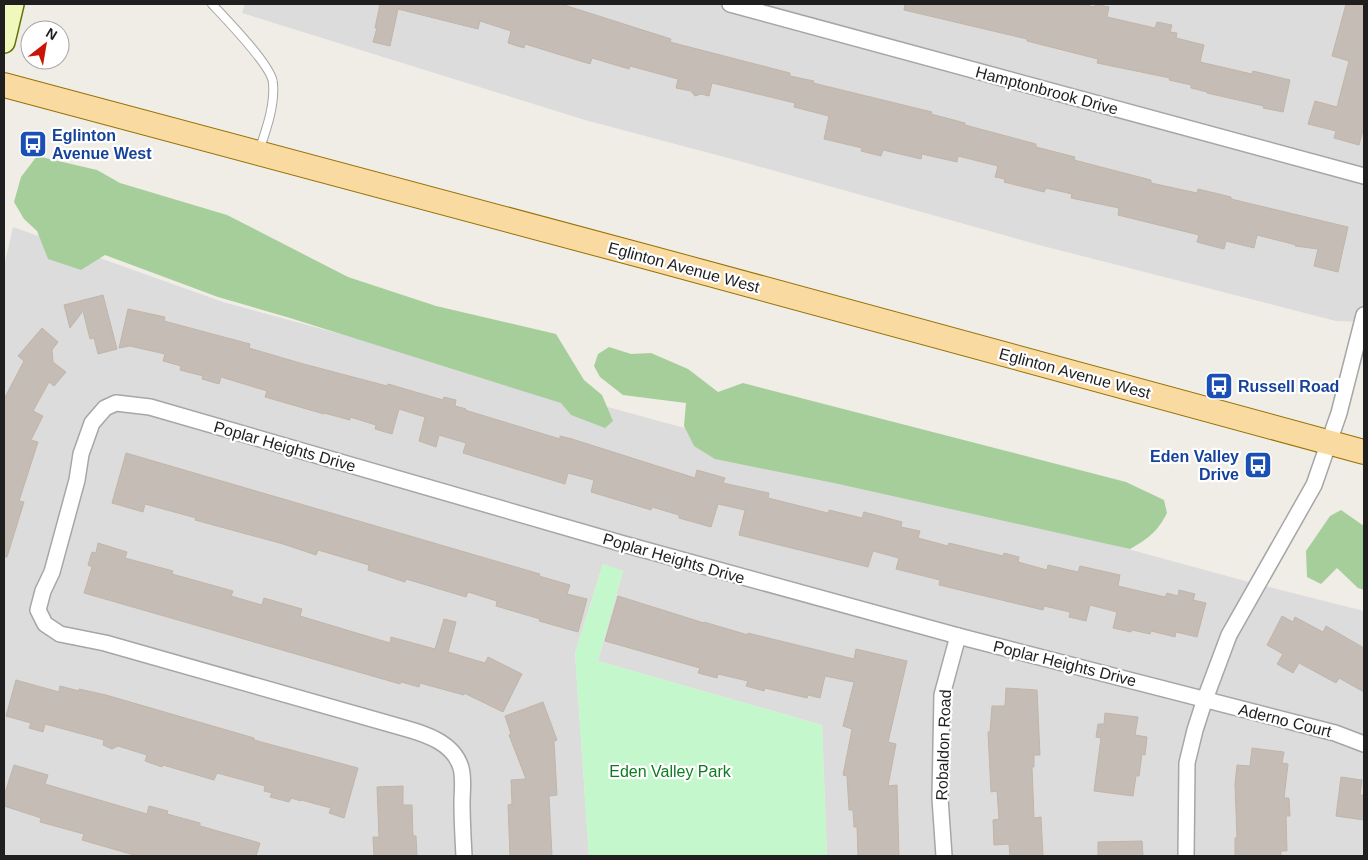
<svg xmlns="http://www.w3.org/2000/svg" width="1368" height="860" font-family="Helvetica,sans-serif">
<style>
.residential{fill:#dddcdc}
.forest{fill:#a6ce9b}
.park{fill:#c4f8cc}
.building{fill:#c4bcb5;stroke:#c1b5a8}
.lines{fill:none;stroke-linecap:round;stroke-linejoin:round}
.lane-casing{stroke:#a6a6a6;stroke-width:10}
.street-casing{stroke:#a6a6a6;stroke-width:18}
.secondary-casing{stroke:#607408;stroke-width:24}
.primary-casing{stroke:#967104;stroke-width:26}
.lane{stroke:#fff;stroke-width:8}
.street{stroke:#fff;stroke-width:15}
.secondary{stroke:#f0f8bb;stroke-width:21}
.primary{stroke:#f9daa1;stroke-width:24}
.labels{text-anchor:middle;stroke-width:4.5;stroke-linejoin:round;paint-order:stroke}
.street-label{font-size:16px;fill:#1f1f1f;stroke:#fff}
.transit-label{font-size:16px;font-weight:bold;fill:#164399;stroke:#fff;text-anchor:start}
.park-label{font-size:16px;fill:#0f7b20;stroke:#fff}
</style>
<rect width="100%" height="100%" fill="#efede5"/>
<g class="residential">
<path d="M245,4H1364V322L1336,321L1039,245L743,162L585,120L242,13Z"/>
<path d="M13,227L223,302L1249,582L1364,611V856H827L822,725L598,661L623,571L603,564L575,653L589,856H4V266Z"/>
</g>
<g class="forest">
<path d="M37,156L97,170L120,183L227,215L348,277L436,306L556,334L584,380L602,395L613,421L605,428L571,415L561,403L290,318L218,297L105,255L81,270L48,259L37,231L24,219L14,202L21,177Z"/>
<path d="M609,347L631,354L651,353L688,369L718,392L743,383L1126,482L1164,500L1167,513C1158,531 1148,539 1130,549L834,483L715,459L694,446L684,426L686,403L623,395L600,377L594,366L598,354Z"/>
<path d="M1341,510L1364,526V590L1358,588L1337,568L1321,584L1307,577L1306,551L1330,516Z"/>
</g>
<path class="park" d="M603,564L623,571L598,661L822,725L827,856H589L575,653Z"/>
<g class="building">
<path d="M380,4H561L671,39L670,42L790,73V76L814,81L813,83L932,112L931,114L965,123V125L1036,144V147L1075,157L1074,160L1151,180V183L1197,193L1198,189L1231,197V199L1348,227L1338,272L1314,266L1318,249L1295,246L1296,245L1257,235L1254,248L1226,241L1224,249L1208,245L1197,242L1199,235L1118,215L1119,208L1071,198L1072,194L1046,188L1044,192L1004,182L1005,179L995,177L998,166L958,156L957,162L922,154L921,159L883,150L881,156L861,151L862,148L824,139L829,116L794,107L795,103L712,83L709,96L701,94L695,96L691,91L676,88L678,79L630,66L629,69L592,58L590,64L525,44L524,48L508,43L511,31L480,21L478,29L398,9L390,46L373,42L377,28H375Z"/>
<path d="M905,4H1081L1095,7V4L1109,7L1107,17L1155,28L1157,22L1172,25L1170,32L1177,33L1176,38L1204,45L1200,62L1252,74L1253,71L1290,80L1283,112L1263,108L1264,106L1207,93V92L1191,88V85L1169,80L1170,78L1097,63L1098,59L1027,41V39L904,10Z"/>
<path d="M1346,4H1364V127L1359,145L1334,138L1336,131L1308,124L1315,101L1337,107L1349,61L1332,56Z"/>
<path d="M103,295L117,349L98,354L94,338L90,339L83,311L70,328L64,305Z"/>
<path d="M128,309L165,317L164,321L250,344L249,348L300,363L387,386L388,384L443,400L444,397L456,400L455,406L466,409L465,410L560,439V436L572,439L695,478L697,470L725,478L723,483L769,493L768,498L828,513L829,510L862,518L864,512L902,522L901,527L920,531L918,538L948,546L949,543L1003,556L1004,553L1019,557L1018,562L1047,570L1048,565L1078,572L1080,566L1120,575L1118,586L1165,597L1167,593L1178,596L1179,590L1195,594L1193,600L1206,603L1197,637L1176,632L1175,637L1151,631L1150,634L1132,630L1131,632L1113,628L1117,612L1090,605L1086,621L1069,617L1070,612L1044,606L1043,610L939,585L940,580L896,569L899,558L873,551L868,567L739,535L745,510L718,504L711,527L679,518V515L652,507L651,510L591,492L594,480L568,473L565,484L463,453L466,443L439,435L436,447L419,441L425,417L399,409L392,434L375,429L376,425L350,417V420L324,413V414L265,397L267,391L221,377L219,384L202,379L203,376L180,370L181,366L163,361L165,354L130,346L119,348Z"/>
<path d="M42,328L58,342L52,350L53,362L66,372L54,386L49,382L33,411L43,416L31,440L38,442L19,501L24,502L7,557H4V399L24,361L18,356Z"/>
<path d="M126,453L540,574L539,576L570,585L567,594L587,599L578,632L539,621L540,619L496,606L497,601L468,592L466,597L406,579L405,582L368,570L369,565L318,550L316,555L283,544L195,520L196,518L145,504L143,512L112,503Z"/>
<path d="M98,543L127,552L125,558L173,571L172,574L233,591L231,596L262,605L264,598L302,609L300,616L390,643L391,637L435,649L444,619L456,622L448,652L485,663L488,657L522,674L503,712L464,693V695L420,683L419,687L401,682L400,684L84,593L92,567L88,565L92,552L96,553Z"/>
<path d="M618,596L704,623V622L748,635V633L854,659L856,649L907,661L888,742L896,744L888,786L897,785L899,856H858L857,827H854L853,810H849L847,776L843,775L852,729L843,726L854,682L825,676L820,698L808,695L807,698L765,688L764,691L746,686L748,681L718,674L717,678L698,673L700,668L605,641Z"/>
<path d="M1282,616L1293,622L1295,617L1323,632L1326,626L1364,648V692L1339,678L1336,683L1299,663L1293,673L1277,664L1283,654L1267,645Z"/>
<path d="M16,680L59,692L60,686L79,691V689L106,695L254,738V740L358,768L344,818L329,813L331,808L301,800V801L291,798L289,802L270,797L272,793L264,791L265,786L217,773L214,780L163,765L162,767L145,761L147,755L118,746L112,749L103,745L104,740L45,724L43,732L29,728L31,723L6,716Z"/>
<path d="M1006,688L1037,690L1040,755H1034V767H1032L1034,818L1041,817L1043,856H1010L1009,844L994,845L993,820L999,819L997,791L991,792L988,732H990L992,706H1005Z"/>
<path d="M543,702L557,740L554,741L557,795L549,796L552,856H510L508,805L512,804L511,780L526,779L509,735L511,734L505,716Z"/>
<path d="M1105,713L1138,717L1135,735L1147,737L1145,755L1142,754L1139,776H1136L1133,796L1094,791L1101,738L1096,737L1098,724H1104Z"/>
<path d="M1252,748L1284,752L1282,763L1288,764L1284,798H1289L1290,816H1286L1287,851H1281V856H1235V838H1237L1235,784L1237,765L1250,766Z"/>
<path d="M14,765L48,775L45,784L147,814L149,806L168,811L167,814L200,823V826L260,843L256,856H137L82,840L84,834L40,822L41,818L4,806V796Z"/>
<path d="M1341,777L1362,780L1360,795H1364V820L1336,816Z"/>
<path d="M403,786V805H412L413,836H416L417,856H374L373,837H379L377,787Z"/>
<path d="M1142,841L1143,856H1098V842Z"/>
</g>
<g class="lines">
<g class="lane-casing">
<path id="lane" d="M212,4C226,19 272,66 273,83C275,106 266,130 259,151"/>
</g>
<g class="street-casing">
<g id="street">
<path d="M730,4L1364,176"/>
<path d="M464,856C463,838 462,820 462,803C462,791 464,779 461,768C454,743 426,734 404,728L105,643L60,634L45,624L38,610L43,591L52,572L77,480L81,454L92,423L105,408L116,403L150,407L620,543L958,636L1335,733L1364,744"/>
<path d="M944,856L940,798L942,695L958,636"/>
<path d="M1186,856L1187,763L1195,730L1205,699L1229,635L1314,485L1339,413L1364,315"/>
</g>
</g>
<g class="secondary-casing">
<path id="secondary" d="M4,42L13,4"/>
</g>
<g class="primary-casing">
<path id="primary" d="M4,85L647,257L1364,452"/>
</g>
<use href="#lane" class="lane"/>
<use href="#street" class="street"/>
<use href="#secondary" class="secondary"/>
<use href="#primary" class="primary"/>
</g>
<defs>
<g id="bus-square" transform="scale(1.4375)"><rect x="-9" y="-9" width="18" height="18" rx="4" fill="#1a4fb4" stroke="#fff"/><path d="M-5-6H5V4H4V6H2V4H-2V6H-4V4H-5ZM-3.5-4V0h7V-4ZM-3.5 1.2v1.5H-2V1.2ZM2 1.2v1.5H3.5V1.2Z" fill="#fff"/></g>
</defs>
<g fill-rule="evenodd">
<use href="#bus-square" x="33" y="144"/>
<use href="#bus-square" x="1219" y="386"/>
<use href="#bus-square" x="1258" y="465"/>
</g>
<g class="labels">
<g class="street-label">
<text transform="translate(1047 90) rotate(15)" y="6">Hamptonbrook Drive</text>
<text transform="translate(684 267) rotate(15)" y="6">Eglinton Avenue West</text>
<text transform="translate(1075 373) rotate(15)" y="6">Eglinton Avenue West</text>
<text transform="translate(285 446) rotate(16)" y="6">Poplar Heights Drive</text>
<text transform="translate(674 558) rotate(16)" y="6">Poplar Heights Drive</text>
<text transform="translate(1065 663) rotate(14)" y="6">Poplar Heights Drive</text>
<text transform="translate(1285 720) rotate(14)" y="6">Aderno Court</text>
<text transform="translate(943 745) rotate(-88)" y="6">Robaldon Road</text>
</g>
<g class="transit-label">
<text x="52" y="141">Eglinton<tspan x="52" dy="18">Avenue West</tspan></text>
<text x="1238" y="392">Russell Road</text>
<text x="1239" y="462" text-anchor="end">Eden Valley<tspan x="1239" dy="18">Drive</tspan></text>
</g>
<g class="park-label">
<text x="670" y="777">Eden Valley Park</text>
</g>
</g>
<rect width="1368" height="860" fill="none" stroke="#1f1f1f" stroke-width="10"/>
<g transform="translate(45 45) rotate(31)"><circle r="24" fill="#ffffff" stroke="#a5a5a5"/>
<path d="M0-4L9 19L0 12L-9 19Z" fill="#c81505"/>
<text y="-8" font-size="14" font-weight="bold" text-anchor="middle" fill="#1f1f1f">N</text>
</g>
</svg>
